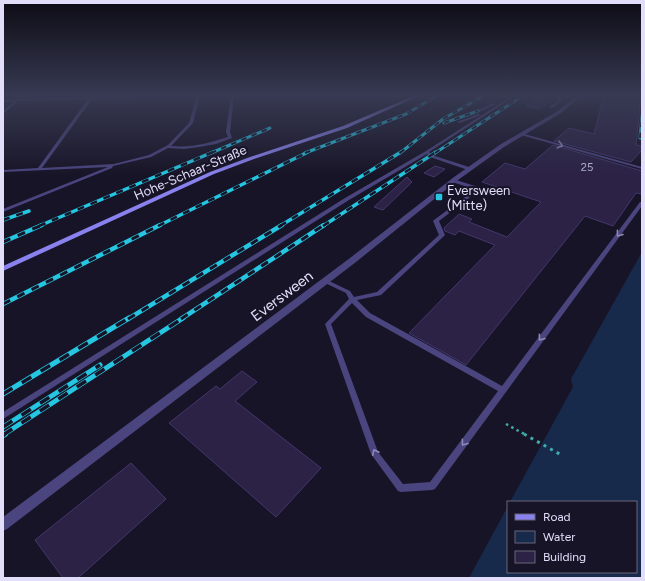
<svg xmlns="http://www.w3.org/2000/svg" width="645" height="581" font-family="Figtree,sans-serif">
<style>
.water{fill:#182a4b}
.building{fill:#2b2245;stroke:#44376e}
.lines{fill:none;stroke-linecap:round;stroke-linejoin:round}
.path-far1{stroke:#41aba9;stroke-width:2.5;stroke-dasharray:2.5 3.5;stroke-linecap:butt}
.path{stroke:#41aba9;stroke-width:3;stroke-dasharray:3 4.5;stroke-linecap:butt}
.lane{fill:#4a457f;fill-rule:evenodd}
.street{fill:#4a457f;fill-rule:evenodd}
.secondary{fill:#8982ee;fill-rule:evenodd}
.rail-far4-casing{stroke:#24c6e1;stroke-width:3}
.rail-far3-casing{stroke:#24c6e1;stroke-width:3.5}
.rail-far2-casing{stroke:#24c6e1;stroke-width:4.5}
.rail-far1-casing{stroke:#24c6e1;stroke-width:5}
.rail-casing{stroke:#24c6e1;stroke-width:6}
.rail-far4{stroke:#181427;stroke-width:2;stroke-dasharray:5.5;stroke-linecap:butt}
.rail-far3{stroke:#181427;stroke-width:2.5;stroke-dasharray:7;stroke-linecap:butt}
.rail-far2{stroke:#181427;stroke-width:3;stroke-dasharray:8;stroke-linecap:butt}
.rail-far1{stroke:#181427;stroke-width:3.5;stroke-dasharray:11;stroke-linecap:butt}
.rail{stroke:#181427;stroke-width:4.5;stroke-dasharray:14;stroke-linecap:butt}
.oneway{stroke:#8e8ab6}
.poi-dot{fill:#24c6e1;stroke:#181427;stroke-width:1.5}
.labels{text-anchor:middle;stroke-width:4;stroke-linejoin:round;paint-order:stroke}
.far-number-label{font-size:11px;fill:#b4afcd}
.far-street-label{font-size:13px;fill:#e2defa;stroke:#181427}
.far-poi-label{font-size:13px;fill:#e2defa;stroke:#181427;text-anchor:start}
.street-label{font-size:15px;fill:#e2defa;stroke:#181427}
</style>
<rect width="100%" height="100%" fill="#181427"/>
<path class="water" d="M642,252V578H469L508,506V572H636V502H510L573,387L571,379Z"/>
<g class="building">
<path d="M604,95H641L636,145L642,146V150L631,162L554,141L569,128L594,134Z"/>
<path d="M540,97L552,100L539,109L526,106Z"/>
<path d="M553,145L642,171V194L636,193L613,226L585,216L466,365L409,333L495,245L459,231L455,235L445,231L444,228L459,214L472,219L469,222L507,237L541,202L482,182L505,163L525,169Z"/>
<path d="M435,166L445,169L434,177L424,173Z"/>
<path d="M407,177L412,182L383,210L374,207Z"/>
<path d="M242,371L257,382L235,401L321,468L276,517L169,423L216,386L220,389Z"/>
<path d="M131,463L166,499L78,578H63L35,540Z"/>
</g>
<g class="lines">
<path class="path-far1" d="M506,424L526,435"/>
<path class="path" d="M524,434L563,456"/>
<g class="lane">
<path d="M21,95H25L20,99L90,97L92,95L94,96L93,97L154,95H175L173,96L92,99L42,168L114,164L149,155L168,145L189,123L197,95H200L193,123L171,146C191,148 209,143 228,137L226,132L231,95H234L230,132L232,138L216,144L199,147L184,149L168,148L151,157L113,166L112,168L3,212V209L108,167L3,172V170L38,168L88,99L18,101L3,114V111L14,102H3V100H16Z"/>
<path d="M513,95H517L429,152L432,155L472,168V170H468L430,157L427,154L349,200L3,419V412L345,198L426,151Z"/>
<path d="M555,95H558L562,101L552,108H550V106L558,101Z"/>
<path d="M493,103L496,104L479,112L476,111Z"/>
<path d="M478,114L481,115L460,123L457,122Z"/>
<path d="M521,133L642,167V169L521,135Z"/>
<path d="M452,180H456L475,186L478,191L439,221L445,235L444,236L381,295L357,300L370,313L502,386L640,202H642V206L435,489L432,490L401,492L398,491L371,454L325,324L349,299L346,293L323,282L322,281L325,279L327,280L350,291L354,297L377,292L439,235L433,221L434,220L473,191L471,188L452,182ZM352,303L366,317L498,391L430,482L403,484L378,452L331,324Z"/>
</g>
<path class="street" d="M578,95H582L561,113L504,147L458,180L356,262L7,529L3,531V517L350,258L454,177L501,144L558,111Z"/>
<path class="secondary" d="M416,95H421L347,128L254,159L214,174L3,271V266L210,172L250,157L343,126Z"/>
<g class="rail-far4-casing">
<g id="rail-far4">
<path d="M444,123L478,111"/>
<path d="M640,138L642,116"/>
<path d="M211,153L270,128"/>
<path d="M305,153L406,114L438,95"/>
<path d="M400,153L443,119L485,95"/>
<path d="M435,153L524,95"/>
</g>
</g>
<g class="rail-far3-casing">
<g id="rail-far3">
<path d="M3,220L29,211"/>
<path d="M39,226L213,152"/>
<path d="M158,226L308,152"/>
<path d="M280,226L401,152"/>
<path d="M323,226L436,152"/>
</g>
</g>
<g class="rail-far2-casing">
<g id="rail-far2">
<path d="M3,242L42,225"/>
<path d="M3,304L160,225"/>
<path d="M128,319L282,225"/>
<path d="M181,319L324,225"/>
</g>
</g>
<g class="rail-far1-casing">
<g id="rail-far1">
<path d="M3,394L129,318"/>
<path d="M3,427L100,365"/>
<path d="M3,435L183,318"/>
</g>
</g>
<g class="rail-casing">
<path id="rail" d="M3,435L5,434"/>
</g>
<use href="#rail-far4" class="rail-far4"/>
<use href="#rail-far3" class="rail-far3"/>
<use href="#rail-far2" class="rail-far2"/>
<use href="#rail-far1" class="rail-far1"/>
<use href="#rail" class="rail"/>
</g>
<defs><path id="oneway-chevron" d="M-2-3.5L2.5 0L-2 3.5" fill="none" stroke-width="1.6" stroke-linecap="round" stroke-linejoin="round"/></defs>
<g class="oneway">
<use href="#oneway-chevron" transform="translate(560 145) rotate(15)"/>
<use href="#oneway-chevron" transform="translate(619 234) rotate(127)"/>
<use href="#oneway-chevron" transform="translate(541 338) rotate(127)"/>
<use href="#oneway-chevron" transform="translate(464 443) rotate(126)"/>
<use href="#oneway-chevron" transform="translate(375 452) rotate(-116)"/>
</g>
<linearGradient id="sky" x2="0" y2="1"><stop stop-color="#0d0b15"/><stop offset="0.54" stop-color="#373a52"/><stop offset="1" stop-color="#373a52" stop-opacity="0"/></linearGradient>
<rect width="645" height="176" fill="url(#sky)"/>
<rect class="poi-dot" x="435" y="193" width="8" height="8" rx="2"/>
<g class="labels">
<g class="far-number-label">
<text x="587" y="171">25</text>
</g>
<g class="far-street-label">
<text transform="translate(190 172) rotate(-23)" y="5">Hohe-Schaar-Straße</text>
</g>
<g class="far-poi-label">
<text x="447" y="195">Eversween<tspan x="447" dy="15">(Mitte)</tspan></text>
</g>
<g class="street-label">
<text transform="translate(282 296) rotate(-37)" y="5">Eversween</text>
</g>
</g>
<rect width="645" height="581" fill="none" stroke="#e2defa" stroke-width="8"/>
<rect x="507" y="501" width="130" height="72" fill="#181427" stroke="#69657b"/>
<rect x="515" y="514" width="20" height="6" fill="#8982ee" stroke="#69657b"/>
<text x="543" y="521" font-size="12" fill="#e2defa">Road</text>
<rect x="515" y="531" width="20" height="12" fill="#182a4b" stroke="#69657b"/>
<text x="543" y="541" font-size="12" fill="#e2defa">Water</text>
<rect x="515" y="551" width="20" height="12" fill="#2b2245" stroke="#69657b"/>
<text x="543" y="561" font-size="12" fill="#e2defa">Building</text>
</svg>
